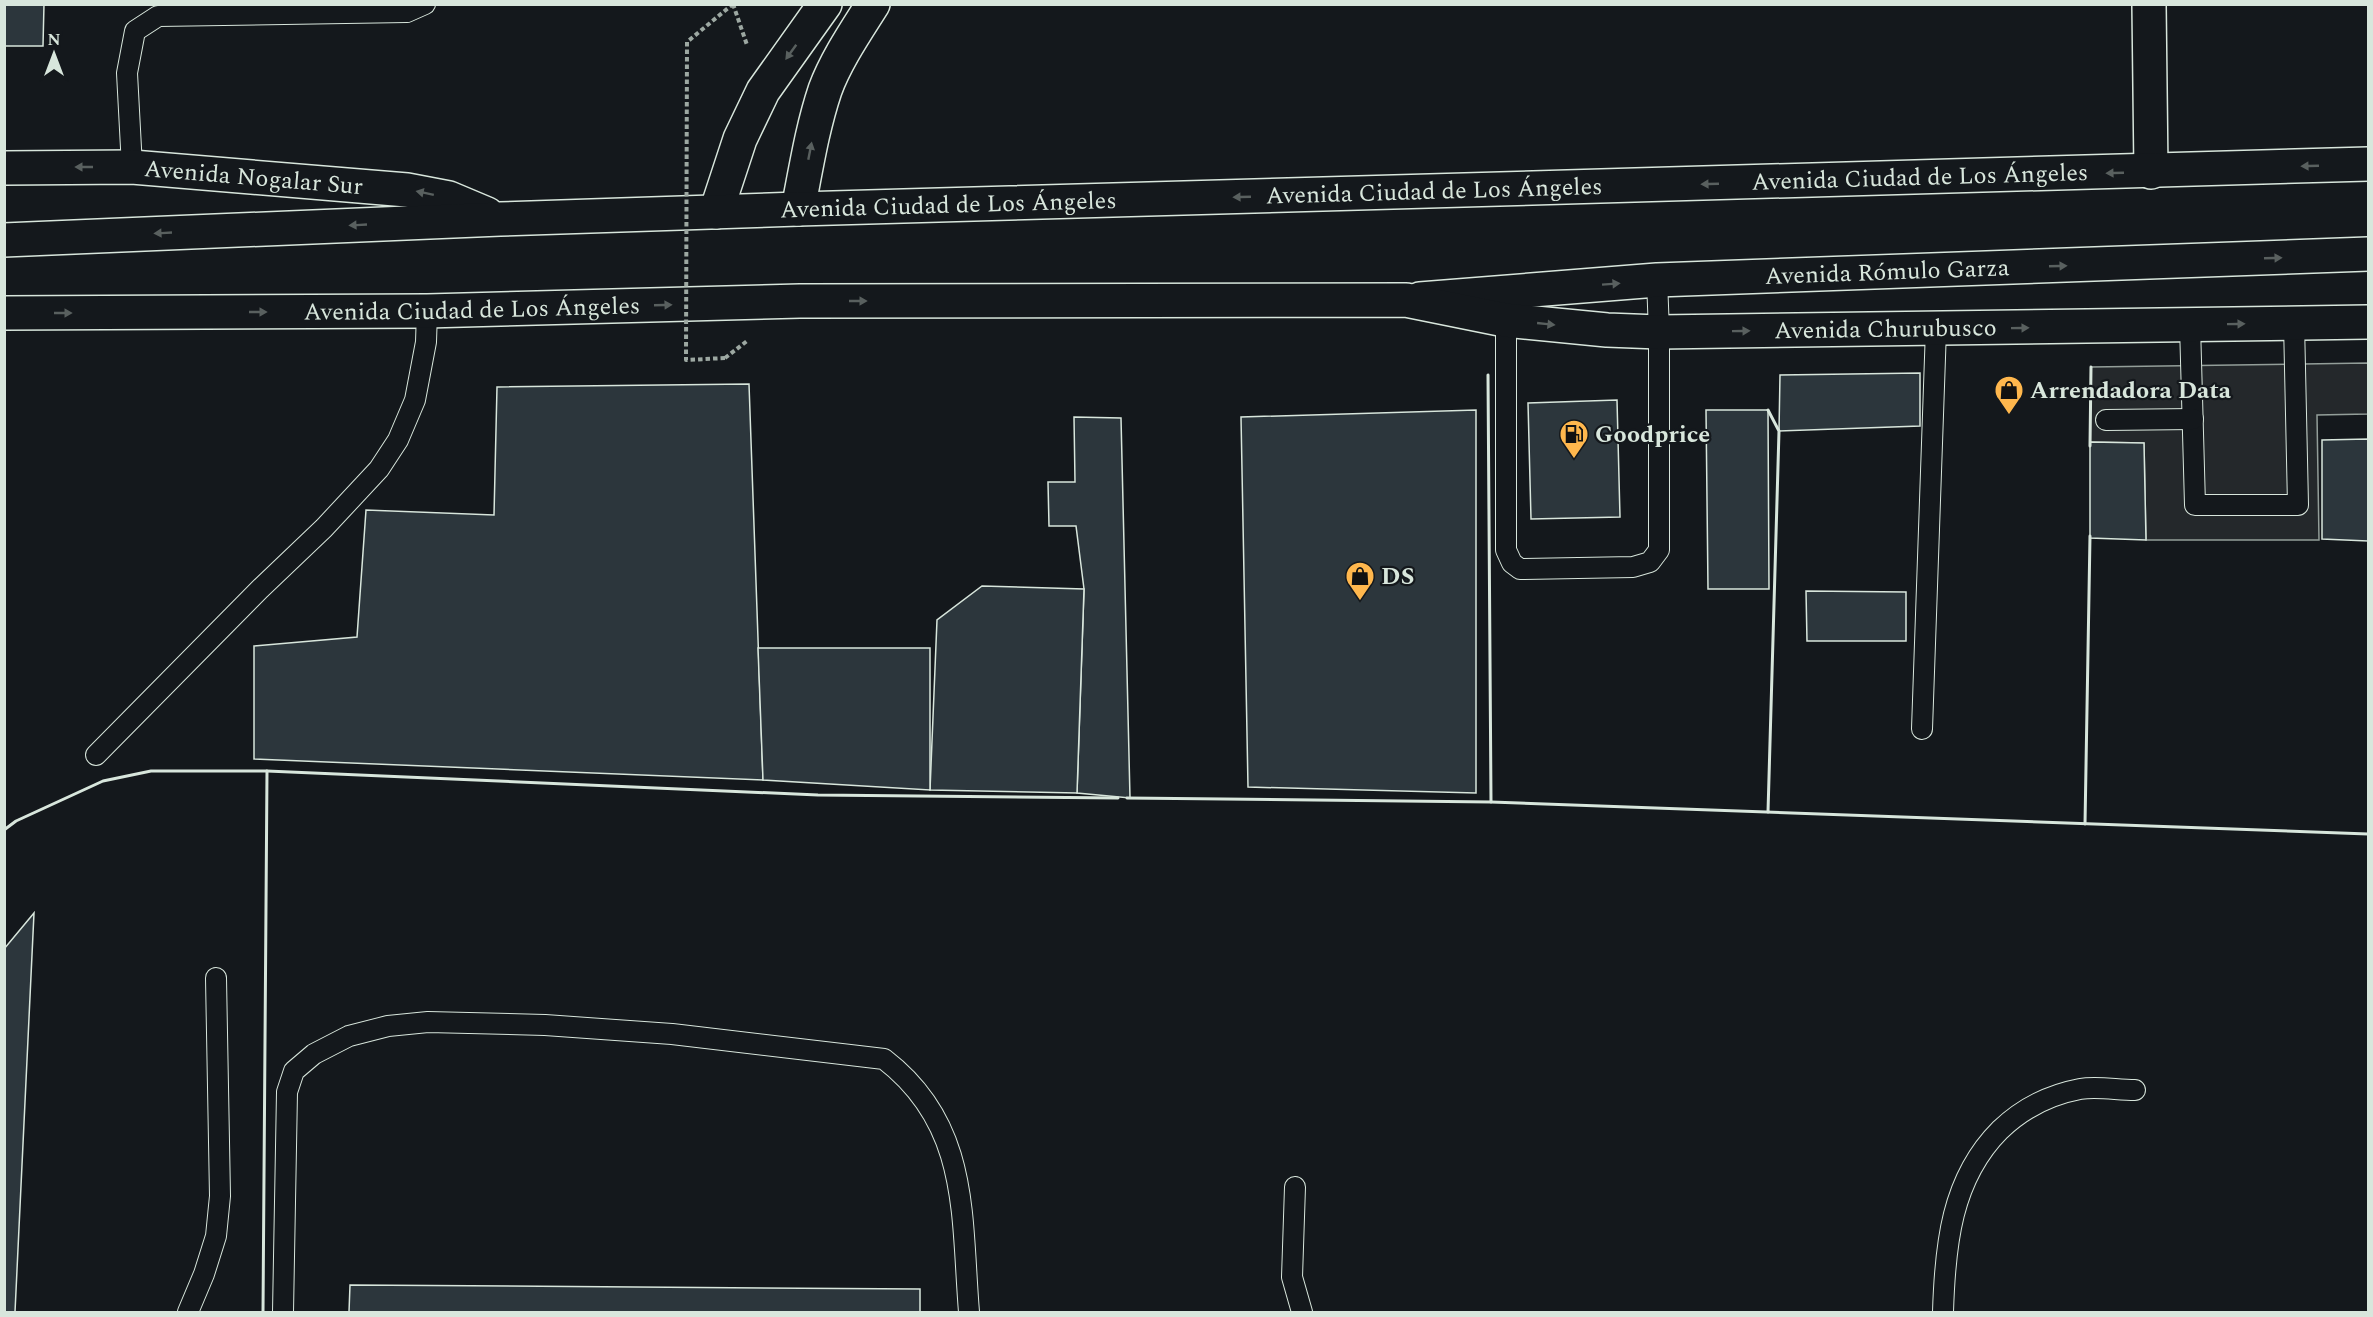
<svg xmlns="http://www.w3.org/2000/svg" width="2373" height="1317" font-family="Spectral,serif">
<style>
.parking{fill:#24282b;stroke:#939e99;stroke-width:1.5}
.building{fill:#2c363c;stroke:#d8e6dc;stroke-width:1.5}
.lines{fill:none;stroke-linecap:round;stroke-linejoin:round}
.service-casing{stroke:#d8e6dc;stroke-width:22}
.minor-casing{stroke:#d8e6dc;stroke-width:36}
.primary-casing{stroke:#d8e6dc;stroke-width:36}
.trunk-casing{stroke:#d8e6dc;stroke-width:36}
.path{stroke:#9da8a2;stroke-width:4;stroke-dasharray:4.5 3;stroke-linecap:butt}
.service{stroke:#14181c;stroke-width:20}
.minor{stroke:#14181c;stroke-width:33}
.primary{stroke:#14181c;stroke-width:33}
.trunk{stroke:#14181c;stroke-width:33}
.path-bridge{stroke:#9da8a2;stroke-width:4;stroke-dasharray:4.5 3;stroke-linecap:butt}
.wall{stroke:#d8e6dc;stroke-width:3}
.oneway{fill:#59605f}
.labels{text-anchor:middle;stroke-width:4.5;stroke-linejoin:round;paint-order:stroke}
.street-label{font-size:24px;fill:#d8e6dc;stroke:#14181c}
.poi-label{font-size:24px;font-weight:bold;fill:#d8e6dc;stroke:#14181c;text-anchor:start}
</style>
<rect width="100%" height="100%" fill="#14181c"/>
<path class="parking" d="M2368,363V414L2317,415L2319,540H2146L2144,443L2090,442L2091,367Z"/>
<g class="building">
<path d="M4,4H44L43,46H4Z"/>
<path d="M1920,373V426L1779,431L1780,375Z"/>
<path d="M749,384L763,780L254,759V646L357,637L366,510L494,515L497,387Z"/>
<path d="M1617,400L1620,517L1531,519L1528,403Z"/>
<path d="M1476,410V793L1248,787L1241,417Z"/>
<path d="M1706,410H1768L1769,589H1708Z"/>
<path d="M1074,417L1121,418L1130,798L1077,793L1084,589L1076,526H1049L1048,482H1075Z"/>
<path d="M2368,439V541L2322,539V440Z"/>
<path d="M2090,442L2144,443L2146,540L2090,538Z"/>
<path d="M982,586L1084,589L1077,793L930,790L937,620Z"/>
<path d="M1806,591L1906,592V641H1807Z"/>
<path d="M758,648H930V790L763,780Z"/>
<path d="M34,913L15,1312H4V949Z"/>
<path d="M350,1285L920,1289V1312H349Z"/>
</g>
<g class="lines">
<g class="service-casing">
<g id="service">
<path d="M132,167L127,73L135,31L158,16L407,12L425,4"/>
<path d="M1506,309V550L1512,563L1520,569L1633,567L1650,562L1659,550V332L1657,280"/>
<path d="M2190,325L2195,505H2298L2294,323"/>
<path d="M2106,420L2193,419"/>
<path d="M1922,729L1936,329"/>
<path d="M96,755L260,589L324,528L379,469L398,440L415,400L426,342L427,311"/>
<path d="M1295,1187L1292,1277L1302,1312"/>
<path d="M188,1312L204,1274L216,1236L220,1196L216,978"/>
<path d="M283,1312L287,1092L294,1071L314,1054L349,1036L388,1026L428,1022L545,1025L672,1034L884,1059C970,1125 961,1215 969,1312"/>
<path d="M1943,1312C1945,1246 1951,1179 2000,1130C2023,1108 2048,1095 2080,1089C2097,1086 2117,1090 2135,1090"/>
</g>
</g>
<g class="minor-casing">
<g id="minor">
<path d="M2149,4L2151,172"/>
<path d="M798,209C806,169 812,129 825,90C836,60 856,31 873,4"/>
<path d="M716,212L740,139L763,91L825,4"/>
</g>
</g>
<g class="primary-casing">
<g id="primary">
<path id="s1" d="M1420,299L1657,280L2368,254"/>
</g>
</g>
<g class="trunk-casing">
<g id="trunk">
<path id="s2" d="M4,168L132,167L407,190L449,198L487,214"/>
<path id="s3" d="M4,240L500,219L798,209L2368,164"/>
<path id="s4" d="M4,313L427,311L800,301L1406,300L1505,320L1607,330L1659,332L2368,322"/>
</g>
</g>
<g class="path">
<path d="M733,4L747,45"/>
<path d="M725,358L747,341"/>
</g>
<use href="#service" class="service"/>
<use href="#minor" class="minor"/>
<use href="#primary" class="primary"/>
<use href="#trunk" class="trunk"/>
<path class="path-bridge" d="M725,358L686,360L687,42L733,4"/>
<g class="wall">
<path d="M1488,375L1491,802"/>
<path d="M1768,410L1779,431L1768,812"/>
<path d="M2090,446L2091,367"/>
<path d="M267,771L818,795L1118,798"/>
<path d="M1127,798L1491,802L2368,834"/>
<path d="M2085,824L2090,536"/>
<path d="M4,830L16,821L103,781L151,771H267L263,1312"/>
</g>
</g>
<defs><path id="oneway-solid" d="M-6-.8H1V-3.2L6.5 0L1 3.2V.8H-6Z" transform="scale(1.5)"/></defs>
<g class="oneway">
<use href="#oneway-solid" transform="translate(791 52) rotate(126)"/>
<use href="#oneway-solid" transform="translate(810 151) rotate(-79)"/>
<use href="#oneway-solid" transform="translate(2310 166) rotate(178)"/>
<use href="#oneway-solid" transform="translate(84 167) rotate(180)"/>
<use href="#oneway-solid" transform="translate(2115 173) rotate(178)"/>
<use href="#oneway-solid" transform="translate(1710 184) rotate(178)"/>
<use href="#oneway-solid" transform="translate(425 193) rotate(-168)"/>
<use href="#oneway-solid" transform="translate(1242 197) rotate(178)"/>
<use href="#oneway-solid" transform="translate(358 225) rotate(177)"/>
<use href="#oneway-solid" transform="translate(163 233) rotate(177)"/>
<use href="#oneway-solid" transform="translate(2273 258) rotate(-2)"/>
<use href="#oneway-solid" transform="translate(2058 266) rotate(-2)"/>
<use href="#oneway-solid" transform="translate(1611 284) rotate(-4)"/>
<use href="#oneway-solid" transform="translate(858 301)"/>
<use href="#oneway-solid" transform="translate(663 305) rotate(-2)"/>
<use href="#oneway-solid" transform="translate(258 312)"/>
<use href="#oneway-solid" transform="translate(63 313)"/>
<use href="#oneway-solid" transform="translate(1546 324) rotate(6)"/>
<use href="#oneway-solid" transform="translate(2236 324) rotate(-1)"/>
<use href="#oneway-solid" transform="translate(2020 328) rotate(-1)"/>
<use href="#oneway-solid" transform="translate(1741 331) rotate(-1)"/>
</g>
<defs>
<g id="shop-pin" transform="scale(1.5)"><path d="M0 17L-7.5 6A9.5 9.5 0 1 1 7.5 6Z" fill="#ffb74d" stroke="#14181c"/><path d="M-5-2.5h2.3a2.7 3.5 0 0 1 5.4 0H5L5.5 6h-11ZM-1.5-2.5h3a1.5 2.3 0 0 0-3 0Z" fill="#111"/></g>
<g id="fuel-pin" transform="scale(1.5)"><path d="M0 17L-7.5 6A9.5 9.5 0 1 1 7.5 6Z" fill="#ffb74d" stroke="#14181c"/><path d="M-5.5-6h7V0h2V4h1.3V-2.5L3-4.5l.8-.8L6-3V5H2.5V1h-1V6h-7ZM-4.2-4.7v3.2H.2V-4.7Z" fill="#111"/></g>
</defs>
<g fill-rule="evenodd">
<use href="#shop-pin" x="2009" y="390"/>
<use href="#fuel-pin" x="1574" y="434"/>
<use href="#shop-pin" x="1360" y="576"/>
</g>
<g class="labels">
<g class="street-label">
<text dy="8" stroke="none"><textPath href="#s2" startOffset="250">Avenida Nogalar Sur</textPath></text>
<text dy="8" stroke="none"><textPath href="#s3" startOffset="1917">Avenida Ciudad de Los Ángeles</textPath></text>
<text dy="8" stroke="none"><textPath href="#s3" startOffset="1431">Avenida Ciudad de Los Ángeles</textPath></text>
<text dy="8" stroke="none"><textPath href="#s3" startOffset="945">Avenida Ciudad de Los Ángeles</textPath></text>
<text dy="8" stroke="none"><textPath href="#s1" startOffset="468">Avenida Rómulo Garza</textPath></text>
<text dy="8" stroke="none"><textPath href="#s4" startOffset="468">Avenida Ciudad de Los Ángeles</textPath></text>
<text dy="8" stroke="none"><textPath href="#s4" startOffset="1884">Avenida Churubusco</textPath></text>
</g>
<g class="poi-label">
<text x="2030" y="398">Arrendadora Data</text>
<text x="1595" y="442">Goodprice</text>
<text x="1381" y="584">DS</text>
</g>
</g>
<rect width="2373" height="1317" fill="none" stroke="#d8e6dc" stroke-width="12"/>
<g transform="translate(54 54)" stroke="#14181c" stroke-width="4.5" paint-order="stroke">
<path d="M0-4.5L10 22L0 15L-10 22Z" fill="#d8e6dc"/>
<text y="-9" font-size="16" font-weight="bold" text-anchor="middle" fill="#d8e6dc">N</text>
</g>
</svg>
